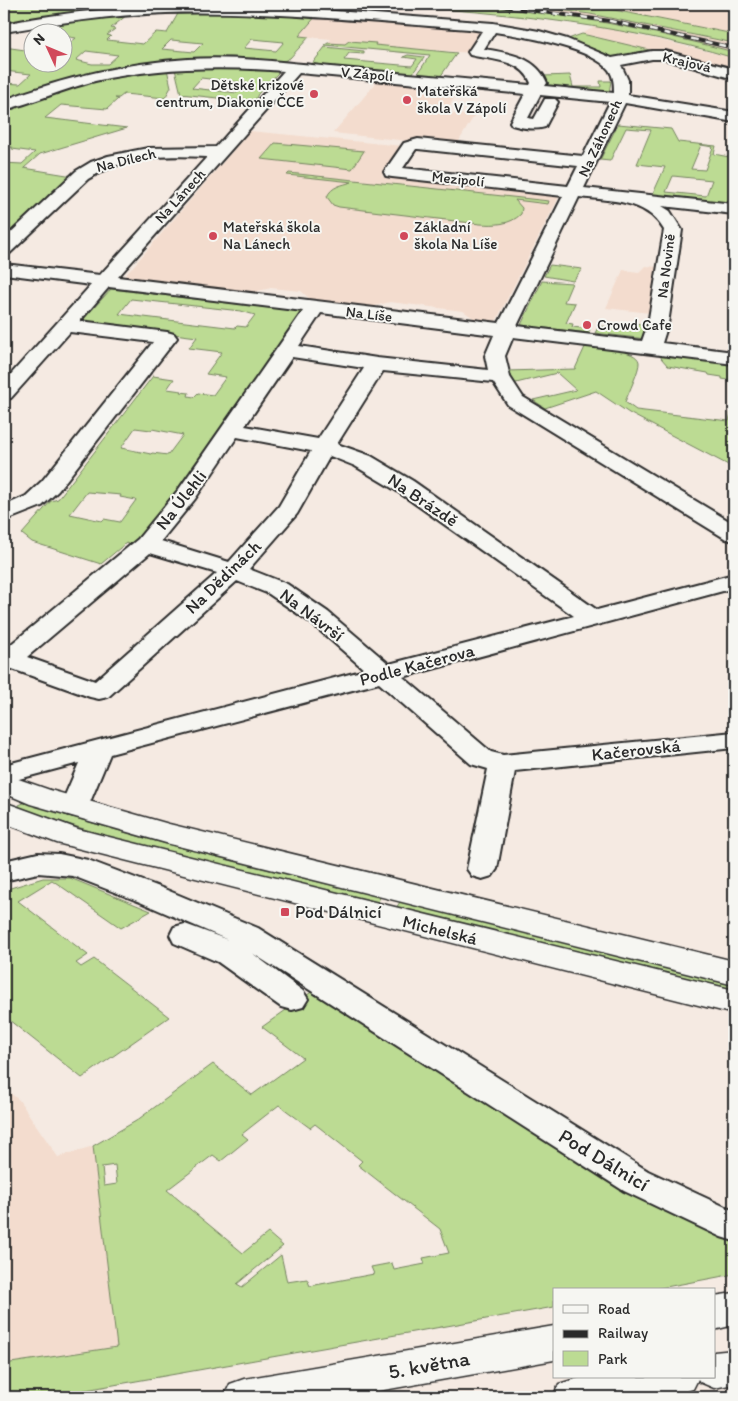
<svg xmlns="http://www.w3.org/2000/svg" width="738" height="1401" font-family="Itim,sans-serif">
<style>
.built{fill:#f3dcce}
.green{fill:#bcdb93;stroke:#74835f;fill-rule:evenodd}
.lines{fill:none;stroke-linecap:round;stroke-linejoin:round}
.minor-casing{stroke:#2b2b2b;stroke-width:4}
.major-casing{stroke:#2b2b2b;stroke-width:3}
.highway-casing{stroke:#2b2b2b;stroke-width:3}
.minor{fill:#f6f6f2;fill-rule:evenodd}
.major{fill:#f6f6f2;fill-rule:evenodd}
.highway{fill:#f6f6f2;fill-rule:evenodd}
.rail-casing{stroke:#2b2b2b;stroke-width:4}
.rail{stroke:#f6f6f2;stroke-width:2.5;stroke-dasharray:7;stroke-linecap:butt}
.poi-dot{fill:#d1495b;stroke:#f6f6f2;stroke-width:2}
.labels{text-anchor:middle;stroke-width:4;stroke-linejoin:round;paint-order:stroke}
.far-street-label{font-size:15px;fill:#2b2b2b;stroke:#f6f6f2}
.far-poi-label{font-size:15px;fill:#2b2b2b;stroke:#f6f6f2;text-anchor:start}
.street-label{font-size:18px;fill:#2b2b2b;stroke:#f6f6f2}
.poi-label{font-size:18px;fill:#2b2b2b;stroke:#f6f6f2;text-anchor:start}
.near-street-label{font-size:21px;fill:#2b2b2b;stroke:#f6f6f2}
</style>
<rect width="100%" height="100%" fill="#f5eae2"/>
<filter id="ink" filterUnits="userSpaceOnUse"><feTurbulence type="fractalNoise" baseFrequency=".02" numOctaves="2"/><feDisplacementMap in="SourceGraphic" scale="10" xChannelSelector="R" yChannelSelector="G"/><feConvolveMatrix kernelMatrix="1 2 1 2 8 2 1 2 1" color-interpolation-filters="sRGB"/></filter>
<g filter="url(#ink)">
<g class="built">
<path d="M449,4H514L590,14L734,43V52L662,35L582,19Z"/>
<path d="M574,4H734V34L614,10Z"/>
<path d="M316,16L454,28L486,31L472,53L328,43L331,39L299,36Z"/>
<path d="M596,26L677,44L734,58V70L582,34Z"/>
<path d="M370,79L461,87L445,113L474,116L456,146L333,133L376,83L368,81Z"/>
<path d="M250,131L403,146L382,176L560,195L496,321L475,319L463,311L390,302L371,307L311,300L301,291L271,288L246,294H243L244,291L124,277Z"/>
<path d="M645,266L659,267L650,313L606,308L623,270L639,272Z"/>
<path d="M4,1088L19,1100L58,1157L93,1146L117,1347L4,1364Z"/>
</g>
<g class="green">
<path d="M4,4H240L129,5L124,9L86,13L83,11L4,23Z"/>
<path d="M358,4C388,4 419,2 449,4C545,8 642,28 734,52V58C616,22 481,10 358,4Z"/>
<path d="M514,4H574L614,10L734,34V43L590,14Z"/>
<path d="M179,12L316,16L299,36L309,37L290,58L284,61C257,64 225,57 197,58C130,61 66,77 4,99V83L20,84L31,74L4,71V47L32,51V62H62L63,49L76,38L63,36L62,32H45L40,26L127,15L111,28L115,29L107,35L111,36L107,40L143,44L156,32L167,33ZM252,39L284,42L276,51L244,48ZM171,40L203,43L194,52L162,49ZM86,51L118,55L108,64H92L76,60Z"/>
<path d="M582,34L654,51L615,60L604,53L568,39Z"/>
<path d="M349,41L376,43L375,45L457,53L440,77L417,75L430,55L325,45L328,43L345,44Z"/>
<path d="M325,47L364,51V54L349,53L344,60L412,66L417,59L403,57L408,55L424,57V58L412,74L312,64Z"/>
<path d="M215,66L276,70L278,73L258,94L254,102L181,94L175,69ZM201,78L246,83L237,93L192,88Z"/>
<path d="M167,69L171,87L165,98L124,94L119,98H115L118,99L107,109L61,105L45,118L127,128L40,154L24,168L73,176L4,239V163L22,164L35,152L12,149L13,147L4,148V113C54,91 112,71 167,69Z"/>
<path d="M570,75L573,87H601L600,81H611L609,93L544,87L545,83L544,76Z"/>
<path d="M618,124L671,129L678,142L716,146L714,154L734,158V206L652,196L665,167L637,164L651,130L626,128L610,161L600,160ZM701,145L713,147L705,170L691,169ZM673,176L712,180L706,196L666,192Z"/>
<path d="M275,143L364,151L352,169L261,159Z"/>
<path d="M289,173L549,201L548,204L515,200L522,208L521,214C510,225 495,225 480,224L339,207L333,205L327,197C331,186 343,185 352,182L287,175Z"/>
<path d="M550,265L582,269L573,281L544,276Z"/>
<path d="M542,281L572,283L564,302L575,303L566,323L573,324L572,327L590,329L588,333L521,325Z"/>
<path d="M111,289L305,312L195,476L135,547L126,543L101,564L32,542L22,534L51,501L58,499L153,376L174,379L167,389L182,391L181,392L189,393L188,396L194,397L198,393L213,395L226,377L206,374L222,352L189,348L197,337L81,322ZM131,299L241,311L255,315L246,327L237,326L235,328L119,314ZM135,428L151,430L152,429L183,435L168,455L152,453L151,454L121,448ZM87,492L121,495L120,497L136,500L120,522L104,519L102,521L70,514Z"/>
<path d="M632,322L648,326L646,339L595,333L599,326L629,329Z"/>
<path d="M585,347C597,348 637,349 639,362C640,369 628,394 625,402L636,410L729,421L734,399V468L629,413L596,391L545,408L533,400L576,390L557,373L512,384L507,371L575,369Z"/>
<path d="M662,353L734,362V381L722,379V377L709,375L708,373L668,366L661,358Z"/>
<path d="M26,802C142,841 262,868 380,897L377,904C257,874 135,850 19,807V805Z"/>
<path d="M43,878H70L151,911L121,928L52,880L18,901L88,955L76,963L81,967L94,959L169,1017L82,1078L4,1016V890Z"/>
<path d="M400,902L734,984V991L396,908Z"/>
<path d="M317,988L715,1234L734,1240V1274L650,1290H554V1307L46,1397H4V1364L117,1347L93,1146L136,1121L213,1064L252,1095L303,1058L262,1027ZM279,1105L310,1128L315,1124L362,1161L358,1165L440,1229L449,1253L423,1258L425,1264L394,1270L392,1263L371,1267L374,1274L310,1286L307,1279L287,1282L281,1255L242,1287L237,1284L283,1246L268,1233L243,1253L167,1190L213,1155L221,1161L248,1139L242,1134ZM115,1165L117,1184L104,1186L102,1167Z"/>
</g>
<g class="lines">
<g class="minor-casing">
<g id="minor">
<path d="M194,4L282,7L493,23L539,31L567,39L612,58L652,51H665L734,69V79L664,59H652L621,65L628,80V95L734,112V122L625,103L584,188L734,204V214L662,206L670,211L682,230L668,324L662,343L734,352V364L513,337L505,356L510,377L523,397L734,524V541L726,539L508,405L493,382L383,371L337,444L371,456L413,481L597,610L734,574V588L403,677L491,752L503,755L734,732V748L515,771L497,869L492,876L482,879L472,876L467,869L488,769L471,764L379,683L110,754L88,807L84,813L74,816L64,813L60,807L79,763L4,783V765L365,670L310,622L269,594L237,581L108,697L99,699L90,697L4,666V650L138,539L179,489L303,311L109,287L80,321L167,332L174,334L177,338L58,491L42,506L4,521V506L26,496L42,481L153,342L70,332L11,398L4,400V382L91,285L4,274V264L100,275L207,157C163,155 127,155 88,179L10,253L4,254V239L76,171L91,162L108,156L148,148L216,147L284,71C220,66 157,67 95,81C64,89 35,102 4,110V100C63,78 124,63 188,59C235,56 283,62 331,67C397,73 464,79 530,85L531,83C522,59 491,60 470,55L468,52L482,31L469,29C369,22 267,10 166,13C111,15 58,23 4,32V24C67,11 130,6 194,4ZM495,32C523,36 592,48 609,70C614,77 614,85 614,93L545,86L547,83C537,57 509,53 484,49ZM299,73L525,94L510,122L512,125C522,128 535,130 545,127L558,102L555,99H545L534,119L528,118L540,95L610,102L583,156L418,139L404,143L384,172L386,176L392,177L563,196L499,323L118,277ZM416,149H418L578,166L568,186L403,168ZM579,197C611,201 646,199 664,230L648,324L642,341L517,326ZM321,313L494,335L485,356L488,370L377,358L299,346ZM292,357L364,368L318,439L245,426ZM237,437L311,451L279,506L229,562L161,541L195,499ZM330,456L355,466L397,491L574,616L389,664L328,612L287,584L249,569L297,514ZM150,553L217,573L95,681L27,657Z"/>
<path d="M38,853L59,854L88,860L162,888L258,928L648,1171L734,1211V1241L721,1237L624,1191L252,953L303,991L308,999L303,1007L292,1010L281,1007L218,962L174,943L170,935L174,927L185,924L228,940L140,902L73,876L38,873L4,881V861Z"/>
</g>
</g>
<g class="major-casing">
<g id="major">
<path d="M4,774L50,790L169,824L734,961V985L166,843L30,804L4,793Z"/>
<path d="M4,802L78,829L105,836L734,990V1014L57,843L4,823Z"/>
</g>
</g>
<g class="highway-casing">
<g id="highway">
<path d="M734,1293V1325L714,1330V1296Z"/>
<path d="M554,1326V1360L344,1397H224L230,1384L244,1379Z"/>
<path d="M734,1350V1384L714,1388L700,1382L698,1379L693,1389L665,1397H553L559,1384L582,1377H714V1352Z"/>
</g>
</g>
<use href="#minor" class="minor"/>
<use href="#major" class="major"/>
<use href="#highway" class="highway"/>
<g class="rail-casing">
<path id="rail" d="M484,4L610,21L734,48"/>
</g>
<use href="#rail" class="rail"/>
</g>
</g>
<g class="poi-dot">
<circle cx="314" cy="94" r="5"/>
<circle cx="407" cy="100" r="5"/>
<circle cx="213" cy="236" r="5"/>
<circle cx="404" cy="236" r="5"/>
<circle cx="587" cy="325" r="5"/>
<rect x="280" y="907" width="10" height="10" rx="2.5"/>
</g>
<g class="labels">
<g class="far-street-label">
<text transform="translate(687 62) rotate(13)" y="5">Krajová</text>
<text transform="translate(367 74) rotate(5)" y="5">V Zápolí</text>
<text transform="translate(600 138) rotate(-65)" y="5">Na Záhonech</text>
<text transform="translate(126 160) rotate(-14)" y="5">Na Dílech</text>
<text transform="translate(458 179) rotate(6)" y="5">Mezipolí</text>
<text transform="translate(180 196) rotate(-48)" y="5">Na Lánech</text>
<text transform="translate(666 266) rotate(-83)" y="5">Na Novině</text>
<text transform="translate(369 314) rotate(7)" y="5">Na Líše</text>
</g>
<g class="far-poi-label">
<text x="304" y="90" text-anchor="end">Dětské krizové<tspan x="304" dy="17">centrum, Diakonie ČCE</tspan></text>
<text x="417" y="96">Mateřská<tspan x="417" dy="17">škola V Zápolí</tspan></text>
<text x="223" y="232">Mateřská škola<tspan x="223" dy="17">Na Lánech</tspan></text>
<text x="414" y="232">Základní<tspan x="414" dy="17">škola Na Líše</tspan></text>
<text x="597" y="330">Crowd Cafe</text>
</g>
<g class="street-label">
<text transform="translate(181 500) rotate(-52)" y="6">Na Úlehli</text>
<text transform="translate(423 500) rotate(34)" y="6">Na Brázdě</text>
<text transform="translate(223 577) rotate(-44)" y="6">Na Dědinách</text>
<text transform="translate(312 615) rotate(37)" y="6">Na Návrší</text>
<text transform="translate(417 665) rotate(-15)" y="6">Podle Kačerova</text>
<text transform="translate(636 750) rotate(-6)" y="6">Kačerovská</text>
<text transform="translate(440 930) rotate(14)" y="6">Michelská</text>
</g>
<g class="poi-label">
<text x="295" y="918">Pod Dálnicí</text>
</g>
<g class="near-street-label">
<text transform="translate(604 1160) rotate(31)" y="7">Pod Dálnicí</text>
<text transform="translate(429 1365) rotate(-10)" y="7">5. května</text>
</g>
</g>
<rect width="738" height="1401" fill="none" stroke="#f6f6f2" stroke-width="20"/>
<rect x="10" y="10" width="718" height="1381" fill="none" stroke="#2b2b2b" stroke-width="2" filter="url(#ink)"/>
<rect x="553" y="1288" width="162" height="90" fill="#f6f6f2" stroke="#a5a5a2"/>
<rect x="563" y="1305" width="25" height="8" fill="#f6f6f2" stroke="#a5a5a2"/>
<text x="598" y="1314" font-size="15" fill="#2b2b2b">Road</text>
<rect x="563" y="1330" width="25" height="8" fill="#2b2b2b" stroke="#a5a5a2"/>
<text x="598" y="1338" font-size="15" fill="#2b2b2b">Railway</text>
<rect x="563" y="1351" width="25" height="15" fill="#bcdb93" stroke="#a5a5a2"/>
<text x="598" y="1364" font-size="15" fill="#2b2b2b">Park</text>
<g transform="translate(48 48) rotate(314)"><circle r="24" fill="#f6f6f2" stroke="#a5a5a2"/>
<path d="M0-4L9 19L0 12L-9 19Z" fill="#d1495b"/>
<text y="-8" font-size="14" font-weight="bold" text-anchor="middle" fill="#2b2b2b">N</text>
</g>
</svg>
